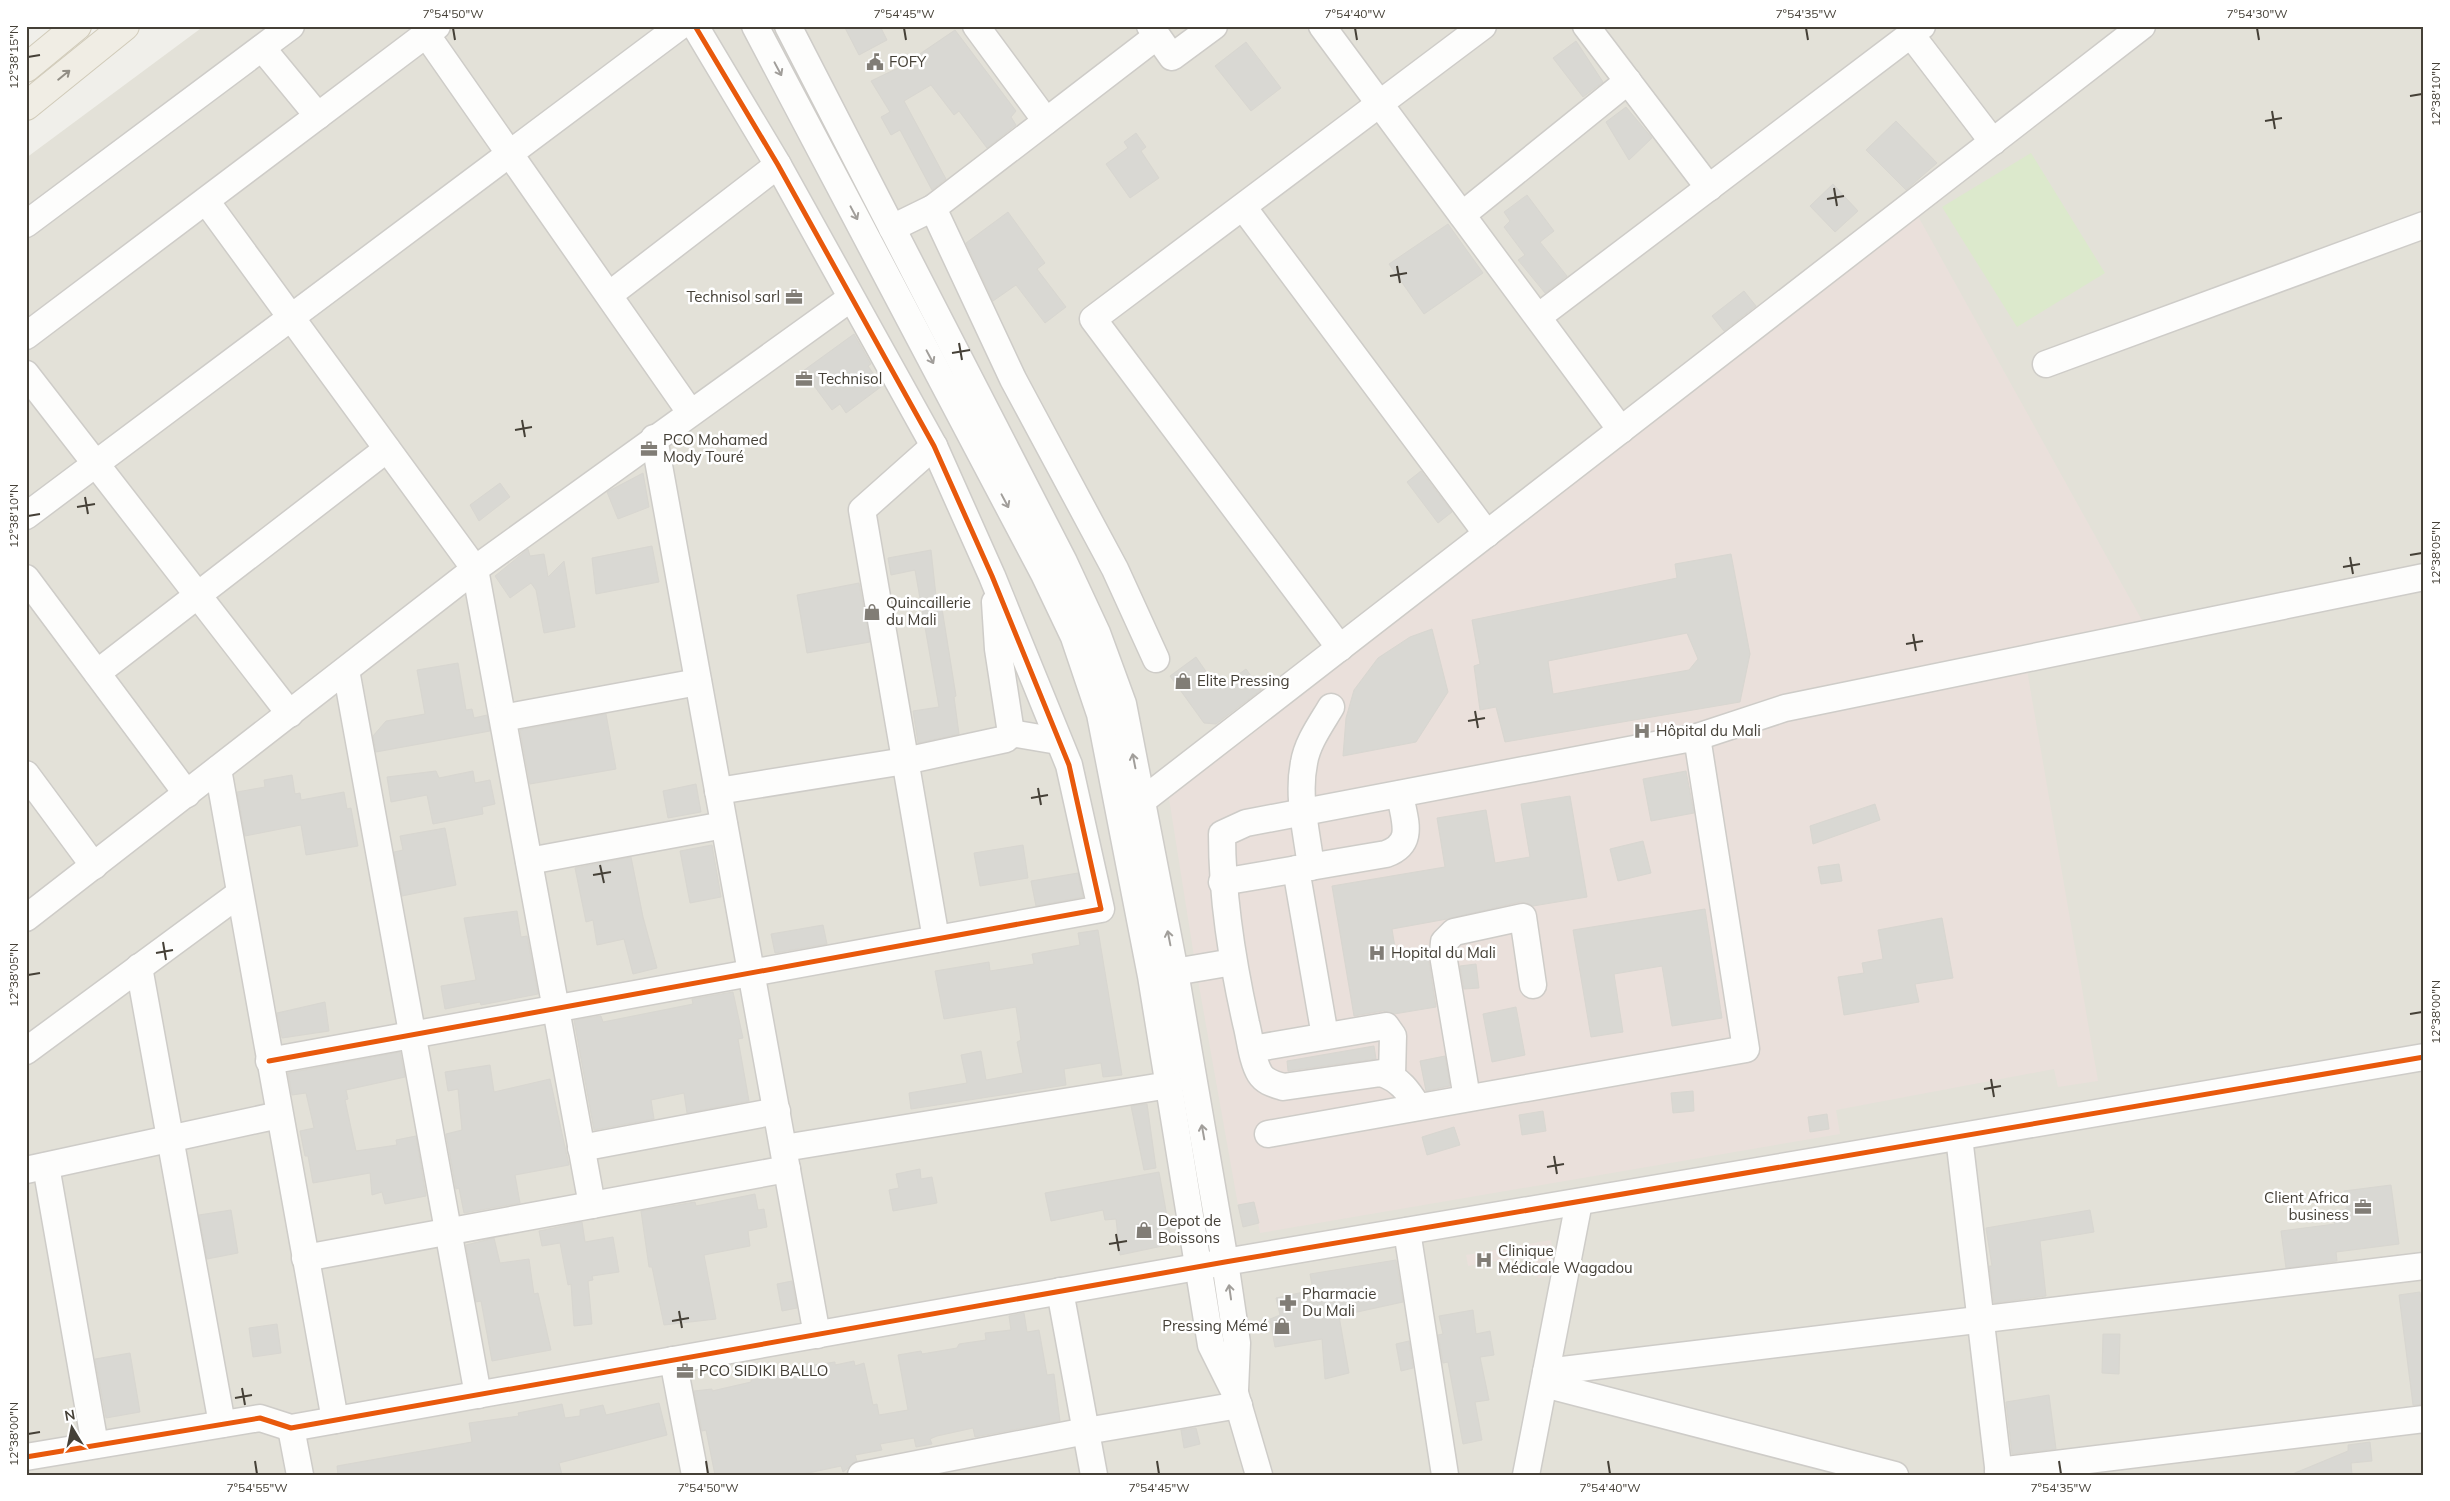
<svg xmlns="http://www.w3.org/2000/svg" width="2450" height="1501" font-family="Mulish,sans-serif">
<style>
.residential{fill:#e3e1d8}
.medical{fill:#eae0db}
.green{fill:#dce9cc}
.building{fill:#d9d8d3;stroke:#d8d6d0;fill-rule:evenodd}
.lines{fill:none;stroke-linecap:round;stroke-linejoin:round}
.minor-casing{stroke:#ceccc8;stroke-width:29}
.major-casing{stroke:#d1cbb9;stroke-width:30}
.minor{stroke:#fdfdfc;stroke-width:26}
.major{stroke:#f0ede4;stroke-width:28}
.cycleway-casing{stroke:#fff;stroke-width:8}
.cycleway{stroke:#e8590c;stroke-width:5}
.oneway{stroke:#a19e9a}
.oneway2{stroke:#928e85}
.ticks{fill:none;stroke:#454037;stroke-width:2}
.labels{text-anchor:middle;stroke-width:5;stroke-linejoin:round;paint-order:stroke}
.poi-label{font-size:15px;fill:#454037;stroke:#fff;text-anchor:start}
.neatline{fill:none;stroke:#454037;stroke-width:2}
.ticks-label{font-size:12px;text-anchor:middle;fill:#454037}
</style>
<rect width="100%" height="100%" fill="#f0efea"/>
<path class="residential" d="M204,26H2424V1475H26V158Z"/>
<g class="medical">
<path d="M1914,209L2144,624L2027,670L2098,1081L2058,1087L2054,1069L1836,1110L1840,1134L1260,1233L1254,1202L1238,1205L1196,969L1168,792Z"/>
<path d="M1551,1240L1556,1275L1538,1278L1534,1254L1468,1266L1466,1255Z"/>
</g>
<path class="green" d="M2031,153L2105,273L2017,327L1942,207Z"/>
<g class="building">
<path d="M844,26H880L887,40L859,55Z"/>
<path d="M955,30L1016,111L1011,117L1016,125L987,148L959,111L954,115L931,85L904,101L946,179L932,190L900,130L891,135L881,117L890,112L871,81L902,66Z"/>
<path d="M1576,41L1603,82L1583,97L1553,58Z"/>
<path d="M1246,42L1281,88L1251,111L1215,66Z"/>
<path d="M1626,107L1652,138L1629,160L1606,122Z"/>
<path d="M1896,121L1937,163L1906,190L1866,150Z"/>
<path d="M1136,133L1146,147L1141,151L1159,178L1130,198L1106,164L1128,148L1124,142Z"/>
<path d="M1833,184L1858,211L1835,232L1810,206Z"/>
<path d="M1527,195L1554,231L1540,242L1567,276L1545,293L1518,260L1525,255L1504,227L1510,221L1504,212Z"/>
<path d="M1008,212L1045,263L1037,269L1066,307L1045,323L1016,285L993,301L966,243Z"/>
<path d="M1448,224L1483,273L1424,314L1389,264Z"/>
<path d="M1744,291L1756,306L1724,331L1712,316Z"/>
<path d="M854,334L871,364L868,366L882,386L846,413L840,404L832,410L803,371Z"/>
<path d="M1421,471L1452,512L1438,523L1407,482Z"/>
<path d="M643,473L649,507L618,519L607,492Z"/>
<path d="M500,483L510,497L479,521L470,505Z"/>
<path d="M652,546L659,582L596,594L592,558Z"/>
<path d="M528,549L530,556L544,554L548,577L564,561L575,627L544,633L536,590L531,583L510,598L495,576Z"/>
<path d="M931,550L936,596H940L956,696L954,697L959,734L918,743L913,711L939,707L915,570L891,575L888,558Z"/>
<path d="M1731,554L1750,654L1740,702L1505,742L1496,707L1480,710L1474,666L1480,664L1472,620L1677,578L1675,564ZM1687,633L1698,659L1689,670L1553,694L1548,661Z"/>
<path d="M859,583L870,642L807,653L797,595Z"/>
<path d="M1432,629L1448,692L1416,742L1343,756L1346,718L1354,690L1378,658L1410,637Z"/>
<path d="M1196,657L1218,689L1246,669L1261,690L1216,724L1204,723L1170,676Z"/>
<path d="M458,663L466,710L472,709L474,718L487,715L490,731L376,752L373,736L386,721L425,714L417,670Z"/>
<path d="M606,714L616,769L530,784L520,730Z"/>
<path d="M436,771L439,778L473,771L475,783L490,780L495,804L482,807L483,814L433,824L427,795L391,802L387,777Z"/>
<path d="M1686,771L1694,813L1651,821L1643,779Z"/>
<path d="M292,775L295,794L300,793L301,800L344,792L347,809L351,808L358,846L306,855L301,825L245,836L237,792L265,787L264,780Z"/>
<path d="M696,784L701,812L668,818L663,791Z"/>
<path d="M1570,796L1587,897L1533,906L1527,903L1520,902L1447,919L1392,929L1397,960L1428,955L1436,1007L1394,1014L1383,1011L1354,1016L1332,886L1445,867L1437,818L1486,810L1495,863L1530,857L1521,804Z"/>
<path d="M1875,804L1880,820L1813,844L1810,826Z"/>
<path d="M445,828L456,885L402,896L394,852L403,850L400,836Z"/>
<path d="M1643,841L1651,873L1618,881L1610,849Z"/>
<path d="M712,845L721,897L690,903L680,851Z"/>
<path d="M1023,845L1028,878L980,886L974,853Z"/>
<path d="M631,857L643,917L657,968L633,974L624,939L597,945L593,920L586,922L575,868Z"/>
<path d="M1839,864L1842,881L1821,884L1818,867Z"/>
<path d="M1078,873L1083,897L1036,906L1031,881Z"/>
<path d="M1705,909L1722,1018L1672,1026L1662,966L1614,974L1623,1032L1591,1037L1573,930Z"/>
<path d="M517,911L521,937L527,936L538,994L481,1005L480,1002L445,1009L441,986L476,980L464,918Z"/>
<path d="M1942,918L1953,978L1915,984L1919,1002L1844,1015L1838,977L1864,973L1862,963L1883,959L1878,930Z"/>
<path d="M823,925L827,944L775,953L771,934Z"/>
<path d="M1098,930L1122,1075L1103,1077L1101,1063L1064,1069L1066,1085L911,1109L909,1093L967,1083L961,1055L981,1051L986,1080L1023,1073L1017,1042L1021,1040L1016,1007L944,1019L935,971L989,962L990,971L1034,964L1032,954L1080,945L1078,933Z"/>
<path d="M1476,964L1479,988L1464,989L1460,966Z"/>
<path d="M733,992L743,1038L738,1039L749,1101L687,1113L684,1093L651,1100L654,1119L594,1130L574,1020L601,1016L603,1022L693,1004L692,999Z"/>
<path d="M325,1002L329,1031L282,1038L277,1013Z"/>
<path d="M1516,1007L1525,1055L1492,1062L1483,1014Z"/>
<path d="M1374,1046L1376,1059L1288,1071L1287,1061Z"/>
<path d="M400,1052L405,1077L346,1090L348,1099L345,1100L356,1151L397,1145L396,1140L416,1136L426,1196L385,1204L382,1192L372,1195L370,1173L313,1183L308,1156H305L300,1131L314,1128L306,1093L292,1095L288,1073Z"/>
<path d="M1445,1056L1450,1086L1426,1091L1420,1061Z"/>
<path d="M490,1065L494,1092L550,1079L569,1165L515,1175L520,1203L464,1213L459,1188L456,1189L446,1134L462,1130L458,1089L448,1091L445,1072Z"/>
<path d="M1693,1091L1694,1111L1673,1113L1671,1093Z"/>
<path d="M1147,1104L1156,1168L1144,1170L1131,1106Z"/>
<path d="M1543,1111L1546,1131L1522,1135L1519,1115Z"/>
<path d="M1827,1114L1829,1129L1810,1132L1808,1117Z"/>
<path d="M1454,1127L1460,1145L1427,1155L1422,1137Z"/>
<path d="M920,1169L921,1179L932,1177L937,1203L893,1211L889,1190L899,1188L896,1174Z"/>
<path d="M1159,1172L1172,1244L1120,1255L1116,1219L1105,1220L1103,1210L1051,1221L1045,1193Z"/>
<path d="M2391,1185L2399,1244L2336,1252L2337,1261L2286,1268L2281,1231L2335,1224L2331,1216L2347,1208L2344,1191Z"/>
<path d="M755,1194L758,1210L764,1209L767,1227L748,1231L750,1246L704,1255L716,1319L664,1325L652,1267H649L641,1211L695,1202L696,1206Z"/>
<path d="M1254,1202L1259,1223L1243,1227L1238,1205Z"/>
<path d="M231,1210L238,1253L207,1259L199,1215Z"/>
<path d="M2090,1210L2094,1232L2040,1241L2046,1296L1994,1303L1989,1266H1992L1986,1228Z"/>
<path d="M582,1222L585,1242L613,1237L619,1272L592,1276L593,1280L588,1281L592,1324L574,1326L571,1284L568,1285L560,1243L542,1246L539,1231Z"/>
<path d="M494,1238L500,1263L529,1259L534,1294L538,1293L551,1350L492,1361L481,1301L476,1302L466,1245Z"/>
<path d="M1396,1260L1403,1302L1339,1316L1349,1373L1325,1379L1322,1339L1275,1347L1270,1319L1280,1315L1276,1298L1313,1290L1310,1274Z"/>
<path d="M792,1281L797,1308L782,1311L777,1284Z"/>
<path d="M2420,1292L2421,1298H2424V1404L2413,1405L2399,1295Z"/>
<path d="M1473,1310L1476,1334L1490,1331L1494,1355L1480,1357L1489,1400L1475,1402L1482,1440L1463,1444L1448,1362L1443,1363L1438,1335L1443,1334L1439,1316Z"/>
<path d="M1024,1313L1027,1332L1039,1330L1047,1375L1054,1374L1060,1421L975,1437L973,1428L937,1436L930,1439L932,1444L916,1447L914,1438L880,1444L882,1450L855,1455L857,1461L843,1472L841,1466L799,1475H715L706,1430L702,1431L694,1391L712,1389V1391L751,1382V1380L781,1375L780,1372L807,1366L835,1362V1365L854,1361L855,1366L864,1363L873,1405L877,1404L879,1415L908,1410L898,1355L921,1351L922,1354L957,1348L959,1344L986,1340L985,1333L1011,1330L1009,1316Z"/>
<path d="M277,1324L281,1353L253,1357L249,1328Z"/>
<path d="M2103,1334H2120L2119,1374L2102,1373Z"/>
<path d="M1409,1341L1413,1368L1401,1371L1396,1344Z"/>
<path d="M130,1353L140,1412L106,1418L95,1359Z"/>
<path d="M2049,1395L2056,1449L2012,1454L2006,1402Z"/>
<path d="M659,1403L667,1435L559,1463L562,1475H338L337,1466L472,1442L469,1423L519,1416L518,1413L562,1404L565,1418L580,1416V1410L603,1405L606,1415Z"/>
<path d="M1196,1428L1200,1444L1184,1448L1181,1430Z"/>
<path d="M2370,1442L2372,1461L2351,1463L2352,1475H2290L2348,1451V1445Z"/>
</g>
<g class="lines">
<g class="minor-casing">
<g id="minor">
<path d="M755,26L1044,574L1074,637L1100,714L1151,976L1211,1345L1235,1393L1259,1475"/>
<path d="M788,26L1064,562L1097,633L1123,704L1175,972L1225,1262L1237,1343L1235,1390"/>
<path d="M976,26L1046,121"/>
<path d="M1150,26L1172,57L1214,26"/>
<path d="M1322,26L1621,430"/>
<path d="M1586,26L1709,188"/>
<path d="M426,34L690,412"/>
<path d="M1912,36L1993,142"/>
<path d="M262,48L318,116"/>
<path d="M206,201L475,569L592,1205"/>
<path d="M1243,207L1487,534"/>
<path d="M933,208L1013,379L1115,569L1156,659"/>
<path d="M1462,215L1628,81"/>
<path d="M26,224L291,26"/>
<path d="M892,228L933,208L1157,36"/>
<path d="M609,295L778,165"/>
<path d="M1538,317L1922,26"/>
<path d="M26,336L437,26"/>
<path d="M2046,364L2424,225"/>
<path d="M26,374L290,714"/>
<path d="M654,438L817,1335"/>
<path d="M934,446L862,510L936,939"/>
<path d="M26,516L680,26"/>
<path d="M26,578L187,794"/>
<path d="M1340,648L1093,319L1483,26"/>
<path d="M346,670L478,1395"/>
<path d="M97,673L387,449"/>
<path d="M503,718L698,682"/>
<path d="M1011,733L1058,741"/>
<path d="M1697,737L1785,708L2424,577"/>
<path d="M218,769L335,1420"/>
<path d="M26,774L94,866"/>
<path d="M718,791L905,761L1006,739L1011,733L998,649L995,602"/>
<path d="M1142,801L2142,26"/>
<path d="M529,861L724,825"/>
<path d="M1311,867C1307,834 1297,796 1304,763C1307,743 1321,724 1331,707"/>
<path d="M1296,869L1325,1036"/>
<path d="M1222,882L1386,854C1416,843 1404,820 1400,794"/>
<path d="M26,918L475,569L851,298"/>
<path d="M139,967L222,1424"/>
<path d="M1157,975L1233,962"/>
<path d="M1252,1049L1386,1026L1393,1036L1392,1076"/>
<path d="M26,1051L239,894"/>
<path d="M269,1061L1101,909L1069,765L992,576L934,446L778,165L695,26"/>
<path d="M1467,1098L1443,955L1444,942L1454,932L1523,917L1533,985"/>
<path d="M1268,1134L1746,1049L1697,737L1246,823L1222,834C1222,899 1232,960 1246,1023C1250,1038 1252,1061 1260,1074C1265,1082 1274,1084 1283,1087L1381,1073C1400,1079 1408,1091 1418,1107"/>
<path d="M1959,1137L1999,1475"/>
<path d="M581,1148L777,1111"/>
<path d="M784,1148L1169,1085"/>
<path d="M46,1166L95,1445"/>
<path d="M26,1170L279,1115"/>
<path d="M1407,1231L1445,1475"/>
<path d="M305,1258L787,1169"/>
<path d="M1060,1291L1094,1475"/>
<path d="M673,1360L695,1475"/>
<path d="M1546,1372L2424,1266"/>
<path d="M1544,1384L1895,1475"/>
<path d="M291,1428L300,1475"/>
<path d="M26,1457L260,1418L291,1428L1225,1262L2424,1057"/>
<path d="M1998,1471L2424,1419"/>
<path d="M861,1475L1086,1431L1239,1405"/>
<path d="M1526,1475L1579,1202"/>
</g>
</g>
<g class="major-casing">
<g id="major">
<path d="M26,68L77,26"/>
<path d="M26,106L125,26"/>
</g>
</g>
<use href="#minor" class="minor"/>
<use href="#major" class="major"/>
<g class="cycleway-casing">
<g id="cycleway">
<path d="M269,1061L1101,909L1069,765L992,576L934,446L778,165L695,26"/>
<path d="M26,1457L260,1418L291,1428L1225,1262L2424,1057"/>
</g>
</g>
<use href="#cycleway" class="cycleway"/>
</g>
<defs><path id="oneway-shaft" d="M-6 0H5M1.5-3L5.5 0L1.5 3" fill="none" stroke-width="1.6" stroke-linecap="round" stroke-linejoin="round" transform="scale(1.25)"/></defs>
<g class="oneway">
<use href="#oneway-shaft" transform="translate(778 69) rotate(62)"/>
<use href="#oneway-shaft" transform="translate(854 213) rotate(62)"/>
<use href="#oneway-shaft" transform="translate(930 357) rotate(62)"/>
<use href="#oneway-shaft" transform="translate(1005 501) rotate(62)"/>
<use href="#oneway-shaft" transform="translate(1134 761) rotate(-101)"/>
<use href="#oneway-shaft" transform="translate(1169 938) rotate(-101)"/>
<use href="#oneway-shaft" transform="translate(1203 1132) rotate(-100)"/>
<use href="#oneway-shaft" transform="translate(1230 1292) rotate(-98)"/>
</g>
<use class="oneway2" href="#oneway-shaft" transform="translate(64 75) rotate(-39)"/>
<path class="ticks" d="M453,28L455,40M904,28L906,40M1355,28L1357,40M1806,28L1808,40M2257,28L2259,40M28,57L40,55M2410,96L2422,94M2272,111L2275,129M2265,121L2282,118M1834,188L1837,206M1827,199L1844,196M1397,266L1400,283M1390,276L1407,273M959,343L962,360M952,353L970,350M522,420L525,437M515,430L532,427M85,497L88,514M77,507L95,504M28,516L40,514M2410,555L2422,553M2350,557L2353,574M2343,567L2360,564M1913,634L1916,651M1906,644L1923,641M1475,711L1478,728M1468,721L1485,718M1038,788L1041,805M1031,798L1048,795M600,865L604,883M593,875L611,872M163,942L166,960M156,953L173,950M28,975L40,973M2410,1014L2422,1012M1991,1079L1994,1097M1984,1089L2001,1086M1554,1156L1557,1174M1547,1167L1564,1164M1116,1234L1119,1251M1109,1244L1127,1241M679,1311L682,1328M672,1321L689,1318M242,1388L245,1405M235,1398L252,1395M28,1434L40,1432M255,1461L257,1474M706,1461L708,1474M1157,1461L1159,1474M1608,1461L1610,1474M2059,1461L2061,1474"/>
<defs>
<g id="civic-bare" transform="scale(1.35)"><path d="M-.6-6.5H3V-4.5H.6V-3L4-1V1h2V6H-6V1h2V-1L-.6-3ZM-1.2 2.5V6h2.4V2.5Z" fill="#817d76" stroke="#fff" stroke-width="2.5" paint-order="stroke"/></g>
<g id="office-bare" transform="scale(1.35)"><path d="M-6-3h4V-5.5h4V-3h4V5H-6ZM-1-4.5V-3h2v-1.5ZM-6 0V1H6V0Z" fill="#817d76" stroke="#fff" stroke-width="2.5" paint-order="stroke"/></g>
<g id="shop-bare" transform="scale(1.35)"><path d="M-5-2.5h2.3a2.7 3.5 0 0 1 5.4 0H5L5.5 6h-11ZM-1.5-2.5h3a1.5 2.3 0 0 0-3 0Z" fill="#817d76" stroke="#fff" stroke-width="2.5" paint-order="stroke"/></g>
<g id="hospital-bare" transform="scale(1.35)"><path d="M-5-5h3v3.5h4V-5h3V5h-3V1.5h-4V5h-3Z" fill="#817d76" stroke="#fff" stroke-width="2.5" paint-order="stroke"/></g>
<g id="pharmacy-bare" transform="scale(1.35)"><path d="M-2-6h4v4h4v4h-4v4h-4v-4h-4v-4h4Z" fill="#817d76" stroke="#fff" stroke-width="2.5" paint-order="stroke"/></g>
</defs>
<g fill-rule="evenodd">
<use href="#civic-bare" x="875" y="62"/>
<use href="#office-bare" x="794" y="297"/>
<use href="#office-bare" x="804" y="379"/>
<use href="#office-bare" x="649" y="449"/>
<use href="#shop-bare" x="872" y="612"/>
<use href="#shop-bare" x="1183" y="681"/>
<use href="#hospital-bare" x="1642" y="731"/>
<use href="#hospital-bare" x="1377" y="953"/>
<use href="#office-bare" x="2363" y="1207"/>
<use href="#shop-bare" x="1144" y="1230"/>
<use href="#hospital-bare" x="1484" y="1260"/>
<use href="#pharmacy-bare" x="1288" y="1303"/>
<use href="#shop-bare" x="1282" y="1326"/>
<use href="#office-bare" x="685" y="1371"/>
</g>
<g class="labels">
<g class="poi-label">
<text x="889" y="67">FOFY</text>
<text x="780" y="302" text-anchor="end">Technisol sarl</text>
<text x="818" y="384">Technisol</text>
<text x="663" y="445">PCO Mohamed<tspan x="663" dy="17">Mody Touré</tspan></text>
<text x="886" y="608">Quincaillerie<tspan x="886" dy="17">du Mali</tspan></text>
<text x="1197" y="686">Elite Pressing</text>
<text x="1656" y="736">Hôpital du Mali</text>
<text x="1391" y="958">Hopital du Mali</text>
<text x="2349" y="1203" text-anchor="end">Client Africa<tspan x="2349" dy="17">business</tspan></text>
<text x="1158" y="1226">Depot de<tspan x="1158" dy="17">Boissons</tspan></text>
<text x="1498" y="1256">Clinique<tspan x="1498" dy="17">Médicale Wagadou</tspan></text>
<text x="1302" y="1299">Pharmacie<tspan x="1302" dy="17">Du Mali</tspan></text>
<text x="1268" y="1331" text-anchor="end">Pressing Mémé</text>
<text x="699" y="1376">PCO SIDIKI BALLO</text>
</g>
</g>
<rect width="2450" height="1501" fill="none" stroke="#ffffff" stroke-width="55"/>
<g transform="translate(72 1428) rotate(350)" stroke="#ffffff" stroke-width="4" paint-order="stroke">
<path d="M0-4L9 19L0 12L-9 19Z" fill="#454037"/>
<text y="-8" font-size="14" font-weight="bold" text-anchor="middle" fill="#454037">N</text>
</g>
<rect x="28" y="28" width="2394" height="1446" class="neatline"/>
<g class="ticks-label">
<text x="453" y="18">7°54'50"W</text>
<text x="904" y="18">7°54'45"W</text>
<text x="1355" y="18">7°54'40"W</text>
<text x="1806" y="18">7°54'35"W</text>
<text x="2257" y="18">7°54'30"W</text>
<text transform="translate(14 57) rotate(-90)" y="4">12°38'15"N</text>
<text transform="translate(2436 94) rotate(-90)" y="4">12°38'10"N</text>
<text transform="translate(14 516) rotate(-90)" y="4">12°38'10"N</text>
<text transform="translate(2436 553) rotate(-90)" y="4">12°38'05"N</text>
<text transform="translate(14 975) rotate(-90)" y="4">12°38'05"N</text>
<text transform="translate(2436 1012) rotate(-90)" y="4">12°38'00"N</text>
<text transform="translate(14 1434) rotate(-90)" y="4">12°38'00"N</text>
<text x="257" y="1492">7°54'55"W</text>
<text x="708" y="1492">7°54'50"W</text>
<text x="1159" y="1492">7°54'45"W</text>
<text x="1610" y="1492">7°54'40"W</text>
<text x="2061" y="1492">7°54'35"W</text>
</g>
</svg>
